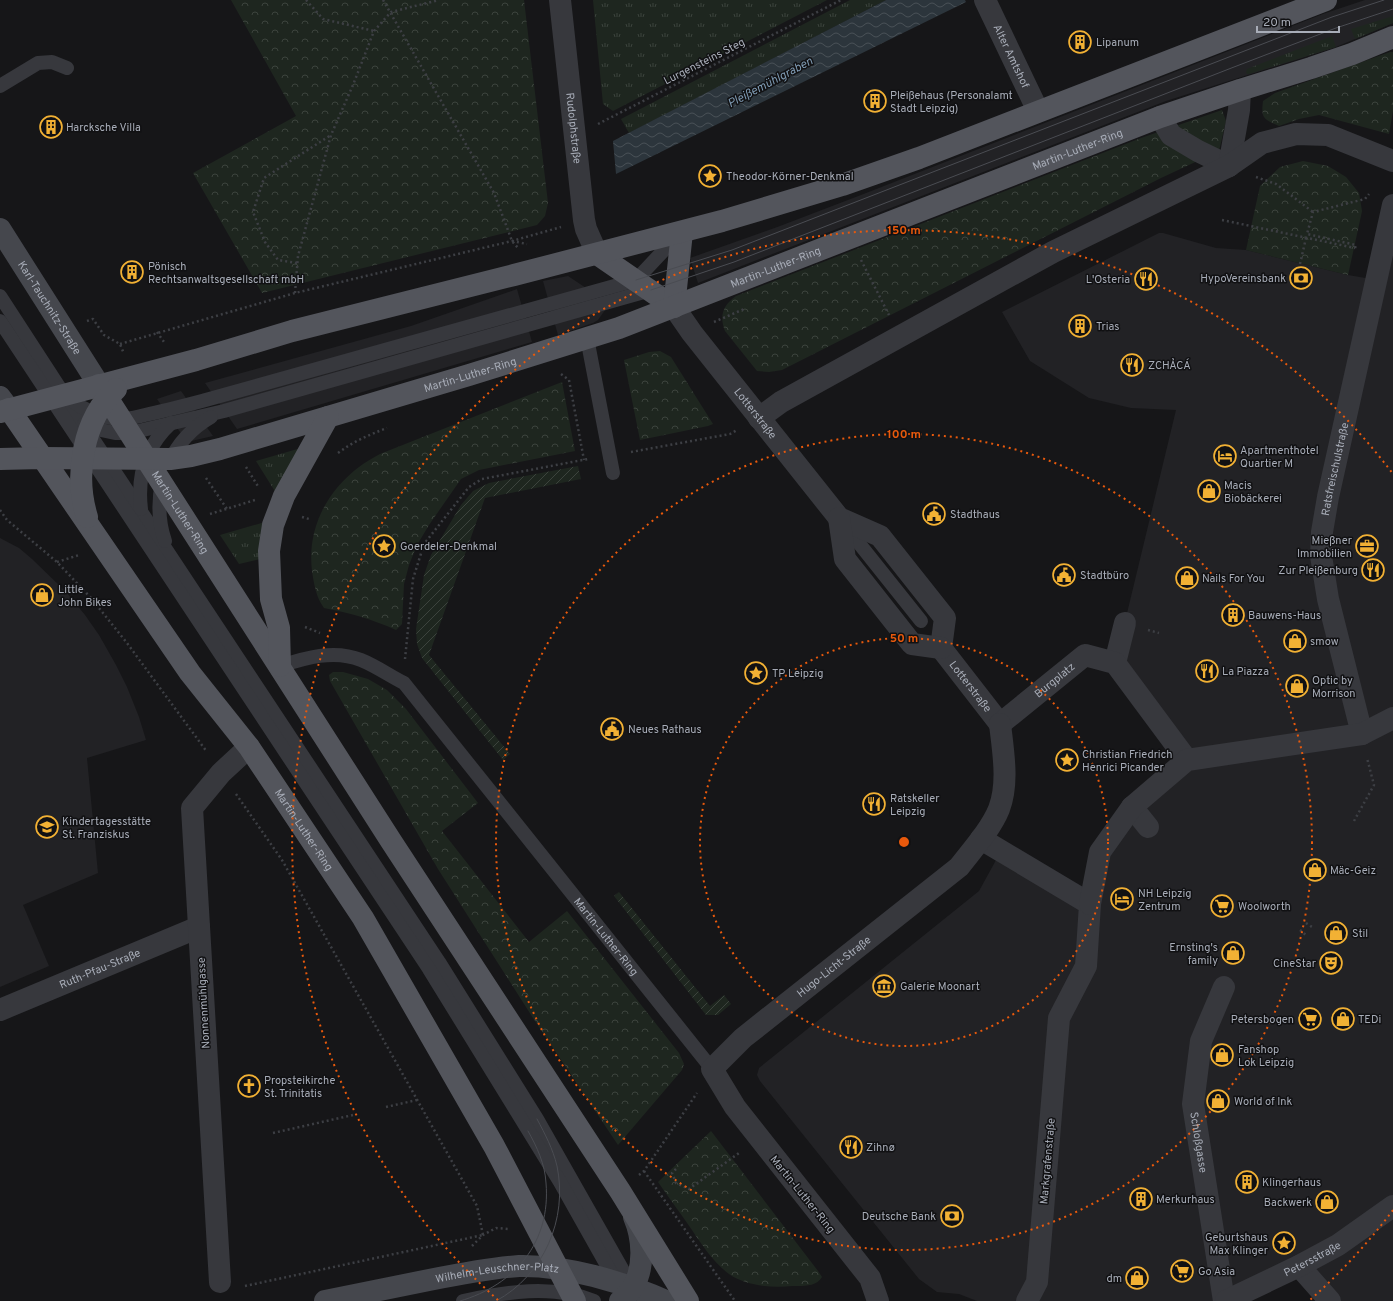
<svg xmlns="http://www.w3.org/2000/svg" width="1393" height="1301" font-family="Overpass,sans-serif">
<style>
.built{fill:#222225}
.grass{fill:url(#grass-tufts)}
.park{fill:url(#park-crowns)}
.garden{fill:url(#garden-furrows)}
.water{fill:url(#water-waves)}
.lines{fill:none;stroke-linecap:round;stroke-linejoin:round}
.path{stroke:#3d3f44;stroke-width:2.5;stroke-dasharray:2 3;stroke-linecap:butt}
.lane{stroke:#37383d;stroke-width:14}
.street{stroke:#37383d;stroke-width:22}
.secondary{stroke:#45474d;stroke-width:22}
.primary{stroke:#53555c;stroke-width:22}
.tram{stroke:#4a4c52;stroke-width:1}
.ring{fill:none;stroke:#e8590c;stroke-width:2;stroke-dasharray:2 4}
.labels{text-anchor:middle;stroke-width:3;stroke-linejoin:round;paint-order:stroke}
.poi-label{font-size:11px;fill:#a8adb8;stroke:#111113;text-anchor:start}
.street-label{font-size:11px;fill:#a8adb8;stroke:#111113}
.water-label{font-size:12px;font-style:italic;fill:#7f9bb3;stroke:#111113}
.centre{fill:#e8590c;stroke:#111113;stroke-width:2}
.ring-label{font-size:12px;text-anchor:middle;font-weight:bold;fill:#e8590c;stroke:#111113;stroke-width:3;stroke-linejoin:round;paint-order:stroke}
</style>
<defs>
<pattern id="grass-tufts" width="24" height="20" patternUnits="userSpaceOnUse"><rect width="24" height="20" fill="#1e261f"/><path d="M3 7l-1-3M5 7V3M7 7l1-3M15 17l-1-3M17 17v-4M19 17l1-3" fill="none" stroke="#3c433d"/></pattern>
<pattern id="park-crowns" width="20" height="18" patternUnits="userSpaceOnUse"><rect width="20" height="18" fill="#1e261f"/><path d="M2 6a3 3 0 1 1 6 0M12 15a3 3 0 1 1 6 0" fill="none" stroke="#3c433d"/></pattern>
<pattern id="garden-furrows" width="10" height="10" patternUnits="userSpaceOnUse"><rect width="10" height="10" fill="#1e261f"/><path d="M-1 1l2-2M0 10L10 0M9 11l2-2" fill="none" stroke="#3c433d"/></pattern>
<pattern id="water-waves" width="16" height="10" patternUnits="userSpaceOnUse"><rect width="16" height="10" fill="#2c353c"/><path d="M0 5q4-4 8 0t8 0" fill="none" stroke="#485056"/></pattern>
</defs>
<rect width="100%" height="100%" fill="#161618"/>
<g class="built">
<path d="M1365,0H1393V23L1336,47L1166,101L698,283L690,258L780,226L861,195L1323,14Z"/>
<path d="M1393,205V1301H1330L1298,1267L1226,1301H977L959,1294L937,1292L919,1279L760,1081L757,1075L759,1068L979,891L1001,851L1090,903L1100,852L1187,760L1115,663L1176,410L1131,408L1089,398L1030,361L1002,312L1159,233H1163L1216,248L1246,250L1348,275L1377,280Z"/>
<path d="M568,276L586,288L605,310L598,320L593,323L558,335L543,281Z"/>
<path d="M517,289L532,342L237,429L205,383L411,326Z"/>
<path d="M181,391L213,436L187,442L157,399Z"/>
<path d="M0,538L19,548L32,559L66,592L85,615L99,635L116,665L127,687L139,717L146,740L87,758L98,873L23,905L49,966L0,987Z"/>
</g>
<g class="grass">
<path d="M593,0H827L613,111L603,104Z"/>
<path d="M850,0H886L629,133L621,119Z"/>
<path d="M1393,16V23L1355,39L1351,29Z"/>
<path d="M1332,36L1336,47L1249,74H1247L1246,72L1247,69Z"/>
<path d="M301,448L276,493L256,461Z"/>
<path d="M265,522L260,559L239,564L220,535Z"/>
</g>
<g class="park">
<path d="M231,0H524L548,203L545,216L537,225L262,293L193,173L296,116Z"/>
<path d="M1390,52H1393V111L1389,134L1319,115L1299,119L1279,126C1263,119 1261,118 1263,101L1275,93Z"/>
<path d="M1222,110L1226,121L1219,151L1161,178L782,370L769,372L757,371L725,331C719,316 723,305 736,296L1141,138Z"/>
<path d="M1303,161L1328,166L1346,177L1359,193L1362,211L1348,275L1246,250L1260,186L1280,167Z"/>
<path d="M660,351L671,357L713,424L708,426L640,440L624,360L649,352Z"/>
<path d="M562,382L575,451L479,470L461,479L429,525L417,545L409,565L404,584L402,624L396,630C372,619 350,613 324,608C316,597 314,584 312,571C307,529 326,492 359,467C365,462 373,458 380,454Z"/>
<path d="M333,672H343L368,679L387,690L406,709L478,803L442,831L529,942L567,911L679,1053L684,1064L682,1070L618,1145L533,1018L438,869L330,681L329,675Z"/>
<path d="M711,1131L818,1271L822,1277C816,1287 803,1286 792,1286C772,1288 746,1286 729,1274C714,1263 702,1245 692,1230C681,1214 669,1198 658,1182Z"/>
</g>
<g class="garden">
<path d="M578,466L581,479L485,498L429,655L510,754L503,760L422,658L417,644L416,629L424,575L431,555L461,505L473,491L489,483Z"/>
<path d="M619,892L710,1006L724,995L731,1004L718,1015H706L614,896Z"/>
</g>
<path class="water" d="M886,0H965L966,2L616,174L613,141Z"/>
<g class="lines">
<g class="path">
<path d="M306,0L323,19L374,31"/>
<path d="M383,0L494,193L512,241L518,248"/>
<path d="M598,124L841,0"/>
<path d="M1256,177L1276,184L1313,212"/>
<path d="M1222,220L1355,248"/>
<path d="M512,241L527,244"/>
<path d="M1355,248L1356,245L1307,234L1313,212L1365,199L1369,194"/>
<path d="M861,260L889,315"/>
<path d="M297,263L278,260L265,242L253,212L264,178L331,135"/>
<path d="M1300,264L1306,238"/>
<path d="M295,293L298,256L331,135L353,85L374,31L391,12L439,0"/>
<path d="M87,321L93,319L104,335L120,344L124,354"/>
<path d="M714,322L744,309"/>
<path d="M157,332L164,342"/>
<path d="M120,344L295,293L512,241L561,227"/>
<path d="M561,374L569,380L584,460"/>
<path d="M631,452L730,434L737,430"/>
<path d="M338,453C354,441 369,435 387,428"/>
<path d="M246,467L259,488"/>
<path d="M206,478L227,509"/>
<path d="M0,510L7,520L57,562L91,598L127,643L207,752"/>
<path d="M210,514L255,500"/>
<path d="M302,517L309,519"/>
<path d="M57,562L79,555"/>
<path d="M305,627L320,633"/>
<path d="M1148,630L1159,633"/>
<path d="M405,659L413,579L424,544L469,487L482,479L588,459"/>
<path d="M236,794L282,860L477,1206L483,1235"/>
<path d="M1354,821L1374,785L1367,758"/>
<path d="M1306,923L1312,927"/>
<path d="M1300,930L1307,936"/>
<path d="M386,1107L417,1100"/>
<path d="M273,1133L353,1115"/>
<path d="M676,1169L672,1173L676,1183L689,1189L739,1153"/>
<path d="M644,1171L735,1301"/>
<path d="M639,1175L644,1171L697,1093"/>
<path d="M472,1246L483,1235L496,1228L509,1229"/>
<path d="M245,1286L483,1235"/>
</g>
<g class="lane">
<path d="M0,86L38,63L52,62L67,68"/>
<path d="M0,296L89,433L439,962L537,1119L634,1290"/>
<path d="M0,321L429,969L560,1182L618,1285"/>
<path d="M587,338L613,473"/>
<path d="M69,399C83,409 99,417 117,419C127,420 136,417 145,415C164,411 183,406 202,401L636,280L680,233"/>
<path d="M84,424L101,430L115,433H130L224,411L651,290"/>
<path d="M169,463C178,443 192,428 211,417"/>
<path d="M162,482C158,502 158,521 165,541"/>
<path d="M141,509C137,476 146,446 171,423"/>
<path d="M842,522L921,621"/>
<path id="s1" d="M280,666C305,658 334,649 361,660C376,666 390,676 404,683L712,1069"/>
<path d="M463,1301C505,1292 552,1284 594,1301"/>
</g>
<g class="street">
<path id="s2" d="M560,0L584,220L586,229L597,254"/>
<path id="s3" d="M985,0L1038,111"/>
<path d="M1160,117L1171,135L1198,151L1229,166"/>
<path d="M1229,166L1239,110L1240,90"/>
<path id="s4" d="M674,307L692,333L839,518L880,536L945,618L941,648L1000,724"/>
<path d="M759,418L781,402L1053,252L1229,166L1262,143L1296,134L1328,135L1393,161"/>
<path d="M839,518L845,559L912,644L941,648"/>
<path d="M1115,663L1125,623"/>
<path id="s5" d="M1000,724L1085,655L1115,663L1187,760"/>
<path id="s6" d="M1362,734L1328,599L1321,556L1322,532L1328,497L1393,205"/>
<path d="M1132,807L1148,827"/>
<path d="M981,839L1090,904L1086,966L1059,1018L1037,1282L1027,1301"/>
<path d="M1090,904L1100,852L1132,807L1187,760L1362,734L1393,718"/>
<path id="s7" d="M1224,987L1201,1041L1193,1104L1224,1301"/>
<path id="s8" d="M0,1010L199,927"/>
<path d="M1299,1266L1330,1301"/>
<path d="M220,1282L192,808L221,773L249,747"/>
<path id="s9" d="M878,1301L870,1278L735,1107L712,1069L743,1038L959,867C972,850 991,829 999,809C1009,783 1003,751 1000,724"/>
<path id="s10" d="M1226,1301L1299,1266L1338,1245L1393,1206"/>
</g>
<g class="secondary">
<path id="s11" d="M0,229L99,385"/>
<path d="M0,397L9,409"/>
<path id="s12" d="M325,1301C360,1294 395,1287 429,1280C459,1274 489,1268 519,1266C566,1265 623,1282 666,1301"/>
<path d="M620,1301C625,1297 630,1292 633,1287C645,1267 643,1238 634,1217"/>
</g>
<g class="primary">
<path d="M597,254L674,307"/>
<path d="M674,307L682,232"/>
<path id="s13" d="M99,385L391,841L620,1191L688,1301"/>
<path id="s14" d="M9,409L190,673L249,747L363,918L494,1146L575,1301"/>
<path d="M0,412L196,360L292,331L514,275L722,221L842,185L919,158L1326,0"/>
<path id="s15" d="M0,459L42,458L170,459L191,456L220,449L469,375L619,328L1160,117L1240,90L1311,68L1352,54L1393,37"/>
<path d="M87,517C74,475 83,419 116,389"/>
<path d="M280,666L279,628L271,599L269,551L273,525L284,496L328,417"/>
</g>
<g class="tram">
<path d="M636,280L732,250L1332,17L1384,0"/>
<path d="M651,290L734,262L1234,67L1336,28L1393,9"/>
<path d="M460,1301C515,1285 551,1242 546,1183C545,1164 537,1147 528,1131"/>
<path d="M496,1301C544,1275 568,1219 557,1166C553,1149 545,1134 537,1119"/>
</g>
</g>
<g class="ring">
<circle cx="904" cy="842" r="204"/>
<circle cx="904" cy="842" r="408"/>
<path d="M1393 1210A612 612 0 0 1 1310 1300M498 1300A612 612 0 1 1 1393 474"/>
</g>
<defs>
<g id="building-ring" transform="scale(1.15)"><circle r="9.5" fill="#111113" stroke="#f2b134" stroke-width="1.5"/><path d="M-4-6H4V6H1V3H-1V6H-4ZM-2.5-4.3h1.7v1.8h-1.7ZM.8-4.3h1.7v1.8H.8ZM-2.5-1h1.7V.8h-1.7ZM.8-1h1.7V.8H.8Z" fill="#f2b134"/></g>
<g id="sight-ring" transform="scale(1.15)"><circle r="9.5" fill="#111113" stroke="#f2b134" stroke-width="1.5"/><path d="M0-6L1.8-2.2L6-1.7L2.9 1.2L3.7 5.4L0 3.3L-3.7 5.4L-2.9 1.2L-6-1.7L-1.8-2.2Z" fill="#f2b134"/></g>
<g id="bank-ring" transform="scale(1.15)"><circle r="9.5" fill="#111113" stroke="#f2b134" stroke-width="1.5"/><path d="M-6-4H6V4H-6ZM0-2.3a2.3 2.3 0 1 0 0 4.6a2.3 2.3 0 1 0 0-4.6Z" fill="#f2b134"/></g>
<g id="restaurant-ring" transform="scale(1.15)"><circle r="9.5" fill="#111113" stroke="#f2b134" stroke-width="1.5"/><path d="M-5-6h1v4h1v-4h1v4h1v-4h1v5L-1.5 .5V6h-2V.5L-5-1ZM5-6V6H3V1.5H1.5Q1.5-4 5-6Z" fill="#f2b134"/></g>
<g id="hotel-ring" transform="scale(1.15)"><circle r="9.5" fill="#111113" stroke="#f2b134" stroke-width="1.5"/><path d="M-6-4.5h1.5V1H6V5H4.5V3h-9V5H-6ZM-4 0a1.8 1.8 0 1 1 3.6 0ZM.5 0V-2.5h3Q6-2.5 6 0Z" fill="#f2b134"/></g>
<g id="shop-ring" transform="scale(1.15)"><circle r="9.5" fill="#111113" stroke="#f2b134" stroke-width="1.5"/><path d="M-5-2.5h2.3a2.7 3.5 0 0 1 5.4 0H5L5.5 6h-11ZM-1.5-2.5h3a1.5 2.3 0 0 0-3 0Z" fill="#f2b134"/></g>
<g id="civic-ring" transform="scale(1.15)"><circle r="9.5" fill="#111113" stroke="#f2b134" stroke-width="1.5"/><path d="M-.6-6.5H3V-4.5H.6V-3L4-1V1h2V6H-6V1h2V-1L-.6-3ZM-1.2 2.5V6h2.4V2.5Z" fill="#f2b134"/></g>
<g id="office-ring" transform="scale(1.15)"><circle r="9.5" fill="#111113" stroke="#f2b134" stroke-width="1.5"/><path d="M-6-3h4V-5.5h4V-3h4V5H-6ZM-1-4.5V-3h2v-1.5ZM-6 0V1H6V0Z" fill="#f2b134"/></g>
<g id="school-ring" transform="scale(1.15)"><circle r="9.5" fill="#111113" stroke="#f2b134" stroke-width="1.5"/><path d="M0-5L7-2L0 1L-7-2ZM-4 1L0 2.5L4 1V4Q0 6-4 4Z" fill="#f2b134"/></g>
<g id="supermarket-ring" transform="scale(1.15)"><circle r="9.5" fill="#111113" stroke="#f2b134" stroke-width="1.5"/><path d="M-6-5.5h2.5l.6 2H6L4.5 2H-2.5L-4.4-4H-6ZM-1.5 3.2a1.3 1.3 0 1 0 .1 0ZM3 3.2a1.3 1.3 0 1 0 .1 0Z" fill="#f2b134"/></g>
<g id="theatre-ring" transform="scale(1.15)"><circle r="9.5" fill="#111113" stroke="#f2b134" stroke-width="1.5"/><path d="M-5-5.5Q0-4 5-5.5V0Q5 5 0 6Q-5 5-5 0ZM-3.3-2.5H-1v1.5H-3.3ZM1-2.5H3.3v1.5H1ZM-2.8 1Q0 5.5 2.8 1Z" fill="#f2b134"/></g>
<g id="museum-ring" transform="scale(1.15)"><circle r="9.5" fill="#111113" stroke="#f2b134" stroke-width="1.5"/><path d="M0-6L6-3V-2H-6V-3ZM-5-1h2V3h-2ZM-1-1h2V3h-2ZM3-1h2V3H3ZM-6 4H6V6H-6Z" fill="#f2b134"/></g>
<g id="church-ring" transform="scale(1.15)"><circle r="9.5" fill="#111113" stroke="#f2b134" stroke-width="1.5"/><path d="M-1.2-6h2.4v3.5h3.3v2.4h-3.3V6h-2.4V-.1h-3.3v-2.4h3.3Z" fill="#f2b134"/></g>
</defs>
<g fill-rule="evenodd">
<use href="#building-ring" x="1080" y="42"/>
<use href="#building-ring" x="875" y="101"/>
<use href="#building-ring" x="51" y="127"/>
<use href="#sight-ring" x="710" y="176"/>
<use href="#building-ring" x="132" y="272"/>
<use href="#bank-ring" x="1301" y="278"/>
<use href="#restaurant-ring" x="1146" y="279"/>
<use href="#building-ring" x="1080" y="326"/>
<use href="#restaurant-ring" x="1132" y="365"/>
<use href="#hotel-ring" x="1225" y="456"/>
<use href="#shop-ring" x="1209" y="491"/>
<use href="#civic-ring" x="934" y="514"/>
<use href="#sight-ring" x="384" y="546"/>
<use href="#office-ring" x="1367" y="546"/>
<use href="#restaurant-ring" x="1373" y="570"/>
<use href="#civic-ring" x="1064" y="575"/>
<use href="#shop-ring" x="1187" y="578"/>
<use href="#shop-ring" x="42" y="595"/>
<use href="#building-ring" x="1233" y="615"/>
<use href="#shop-ring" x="1295" y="641"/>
<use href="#restaurant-ring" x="1207" y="671"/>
<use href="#sight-ring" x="756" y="673"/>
<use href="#shop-ring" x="1297" y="686"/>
<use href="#civic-ring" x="612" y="729"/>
<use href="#sight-ring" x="1067" y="760"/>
<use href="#restaurant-ring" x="874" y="804"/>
<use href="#school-ring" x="47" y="827"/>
<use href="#shop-ring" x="1315" y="870"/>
<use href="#hotel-ring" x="1122" y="899"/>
<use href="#supermarket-ring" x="1222" y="906"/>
<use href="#shop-ring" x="1336" y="933"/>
<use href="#shop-ring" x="1233" y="953"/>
<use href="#theatre-ring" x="1331" y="963"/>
<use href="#museum-ring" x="884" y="986"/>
<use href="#supermarket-ring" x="1310" y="1019"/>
<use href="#shop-ring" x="1343" y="1019"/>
<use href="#shop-ring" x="1222" y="1055"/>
<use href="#church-ring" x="249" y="1086"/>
<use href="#shop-ring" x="1218" y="1101"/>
<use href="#restaurant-ring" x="851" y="1147"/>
<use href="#building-ring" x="1247" y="1182"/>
<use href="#building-ring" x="1141" y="1199"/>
<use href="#shop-ring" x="1327" y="1202"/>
<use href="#bank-ring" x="952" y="1216"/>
<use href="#sight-ring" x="1284" y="1243"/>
<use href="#supermarket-ring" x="1182" y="1271"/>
<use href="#shop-ring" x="1137" y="1278"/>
</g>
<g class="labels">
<g class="poi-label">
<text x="1096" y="46">Lipanum</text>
<text x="890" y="99">Pleißehaus (Personalamt<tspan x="890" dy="13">Stadt Leipzig)</tspan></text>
<text x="66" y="131">Harcksche Villa</text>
<text x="726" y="180">Theodor-Körner-Denkmal</text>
<text x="148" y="270">Pönisch<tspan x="148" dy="13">Rechtsanwaltsgesellschaft mbH</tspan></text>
<text x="1286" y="282" text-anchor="end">HypoVereinsbank</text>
<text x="1130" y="283" text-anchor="end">L'Osteria</text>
<text x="1096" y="330">Trias</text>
<text x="1148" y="369">ZCHẢCÁ</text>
<text x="1240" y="454">Apartmenthotel<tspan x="1240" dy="13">Quartier M</tspan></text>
<text x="1224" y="489">Macis<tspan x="1224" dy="13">Biobäckerei</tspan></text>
<text x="950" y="518">Stadthaus</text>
<text x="1352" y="544" text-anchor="end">Mießner<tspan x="1352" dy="13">Immobilien</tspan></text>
<text x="400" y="550">Goerdeler-Denkmal</text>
<text x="1358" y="574" text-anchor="end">Zur Pleißenburg</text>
<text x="1080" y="579">Stadtbüro</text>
<text x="1202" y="582">Nails For You</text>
<text x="58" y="593">Little<tspan x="58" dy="13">John Bikes</tspan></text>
<text x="1248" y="619">Bauwens-Haus</text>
<text x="1310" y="645">smow</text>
<text x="1222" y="675">La Piazza</text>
<text x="772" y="677">TP Leipzig</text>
<text x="1312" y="684">Optic by<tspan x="1312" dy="13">Morrison</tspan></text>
<text x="628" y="733">Neues Rathaus</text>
<text x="1082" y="758">Christian Friedrich<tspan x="1082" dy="13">Henrici Picander</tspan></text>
<text x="890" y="802">Ratskeller<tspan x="890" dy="13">Leipzig</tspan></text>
<text x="62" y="825">Kindertagesstätte<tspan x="62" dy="13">St. Franziskus</tspan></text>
<text x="1330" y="874">Mäc-Geiz</text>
<text x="1138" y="897">NH Leipzig<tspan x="1138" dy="13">Zentrum</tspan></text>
<text x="1238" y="910">Woolworth</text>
<text x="1352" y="937">Stil</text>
<text x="1218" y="951" text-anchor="end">Ernsting's<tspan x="1218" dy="13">family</tspan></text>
<text x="1316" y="967" text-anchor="end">CineStar</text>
<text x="900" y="990">Galerie Moonart</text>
<text x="1294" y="1023" text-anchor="end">Petersbogen</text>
<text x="1358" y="1023">TEDi</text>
<text x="1238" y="1053">Fanshop<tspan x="1238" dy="13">Lok Leipzig</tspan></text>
<text x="264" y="1084">Propsteikirche<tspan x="264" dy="13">St. Trinitatis</tspan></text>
<text x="1234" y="1105">World of Ink</text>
<text x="866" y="1151">Zihnø</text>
<text x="1262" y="1186">Klingerhaus</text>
<text x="1156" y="1203">Merkurhaus</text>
<text x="1312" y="1206" text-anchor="end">Backwerk</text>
<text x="936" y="1220" text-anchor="end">Deutsche Bank</text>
<text x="1268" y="1241" text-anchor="end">Geburtshaus<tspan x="1268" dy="13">Max Klinger</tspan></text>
<text x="1198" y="1275">Go Asia</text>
<text x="1122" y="1282" text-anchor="end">dm</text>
</g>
<g class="street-label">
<text dy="4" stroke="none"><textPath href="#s3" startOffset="62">Alter Amtshof</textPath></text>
<text transform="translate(704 61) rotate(-27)" y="4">Lurgensteins Steg</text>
<text dy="4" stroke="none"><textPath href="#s2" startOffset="129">Rudolphstraße</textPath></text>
<text dy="4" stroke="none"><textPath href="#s15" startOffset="1130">Martin-Luther-Ring</textPath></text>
<text dy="4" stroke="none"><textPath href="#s15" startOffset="806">Martin-Luther-Ring</textPath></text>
<text dy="4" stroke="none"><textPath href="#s11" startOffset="93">Karl-Tauchnitz-Straße</textPath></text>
<text dy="4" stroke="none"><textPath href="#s15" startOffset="482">Martin-Luther-Ring</textPath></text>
<text dy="4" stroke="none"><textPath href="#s4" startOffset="134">Lotterstraße</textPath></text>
<text dy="4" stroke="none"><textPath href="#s6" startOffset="271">Ratsfreischulstraße</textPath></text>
<text dy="4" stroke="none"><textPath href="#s13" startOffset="151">Martin-Luther-Ring</textPath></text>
<text dy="4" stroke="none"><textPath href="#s5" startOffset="70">Burgplatz</textPath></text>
<text dy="4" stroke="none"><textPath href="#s4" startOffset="496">Lotterstraße</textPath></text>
<text dy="4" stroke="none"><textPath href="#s14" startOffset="514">Martin-Luther-Ring</textPath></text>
<text dy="4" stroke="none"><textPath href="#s1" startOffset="456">Martin-Luther-Ring</textPath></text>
<text dy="4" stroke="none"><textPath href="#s9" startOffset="446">Hugo-Licht-Straße</textPath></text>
<text dy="4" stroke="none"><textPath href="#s8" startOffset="108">Ruth-Pfau-Straße</textPath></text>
<text transform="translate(203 1003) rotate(-93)" y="4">Nonnenmühlgasse</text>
<text dy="4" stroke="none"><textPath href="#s7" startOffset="161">Schloßgasse</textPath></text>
<text transform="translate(1047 1161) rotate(-85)" y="4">Markgrafenstraße</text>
<text transform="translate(803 1194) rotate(51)" y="4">Martin-Luther-Ring</text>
<text dy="4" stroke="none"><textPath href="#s10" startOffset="96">Petersstraße</textPath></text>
<text dy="4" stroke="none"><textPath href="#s12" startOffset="175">Wilhelm-Leuschner-Platz</textPath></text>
</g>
<g class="water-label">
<text transform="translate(770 82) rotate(-28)" y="4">Pleißemühlgraben</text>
</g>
</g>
<circle cx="904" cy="842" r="6" class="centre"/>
<g class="ring-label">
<text x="904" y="234">150 m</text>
<text x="904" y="438">100 m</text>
<text x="904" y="642">50 m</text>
</g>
<path d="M1257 26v6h82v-6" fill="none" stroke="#a8adb8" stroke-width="2"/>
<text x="1263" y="26" font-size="12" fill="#a8adb8" stroke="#111113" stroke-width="3" paint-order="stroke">20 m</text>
</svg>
